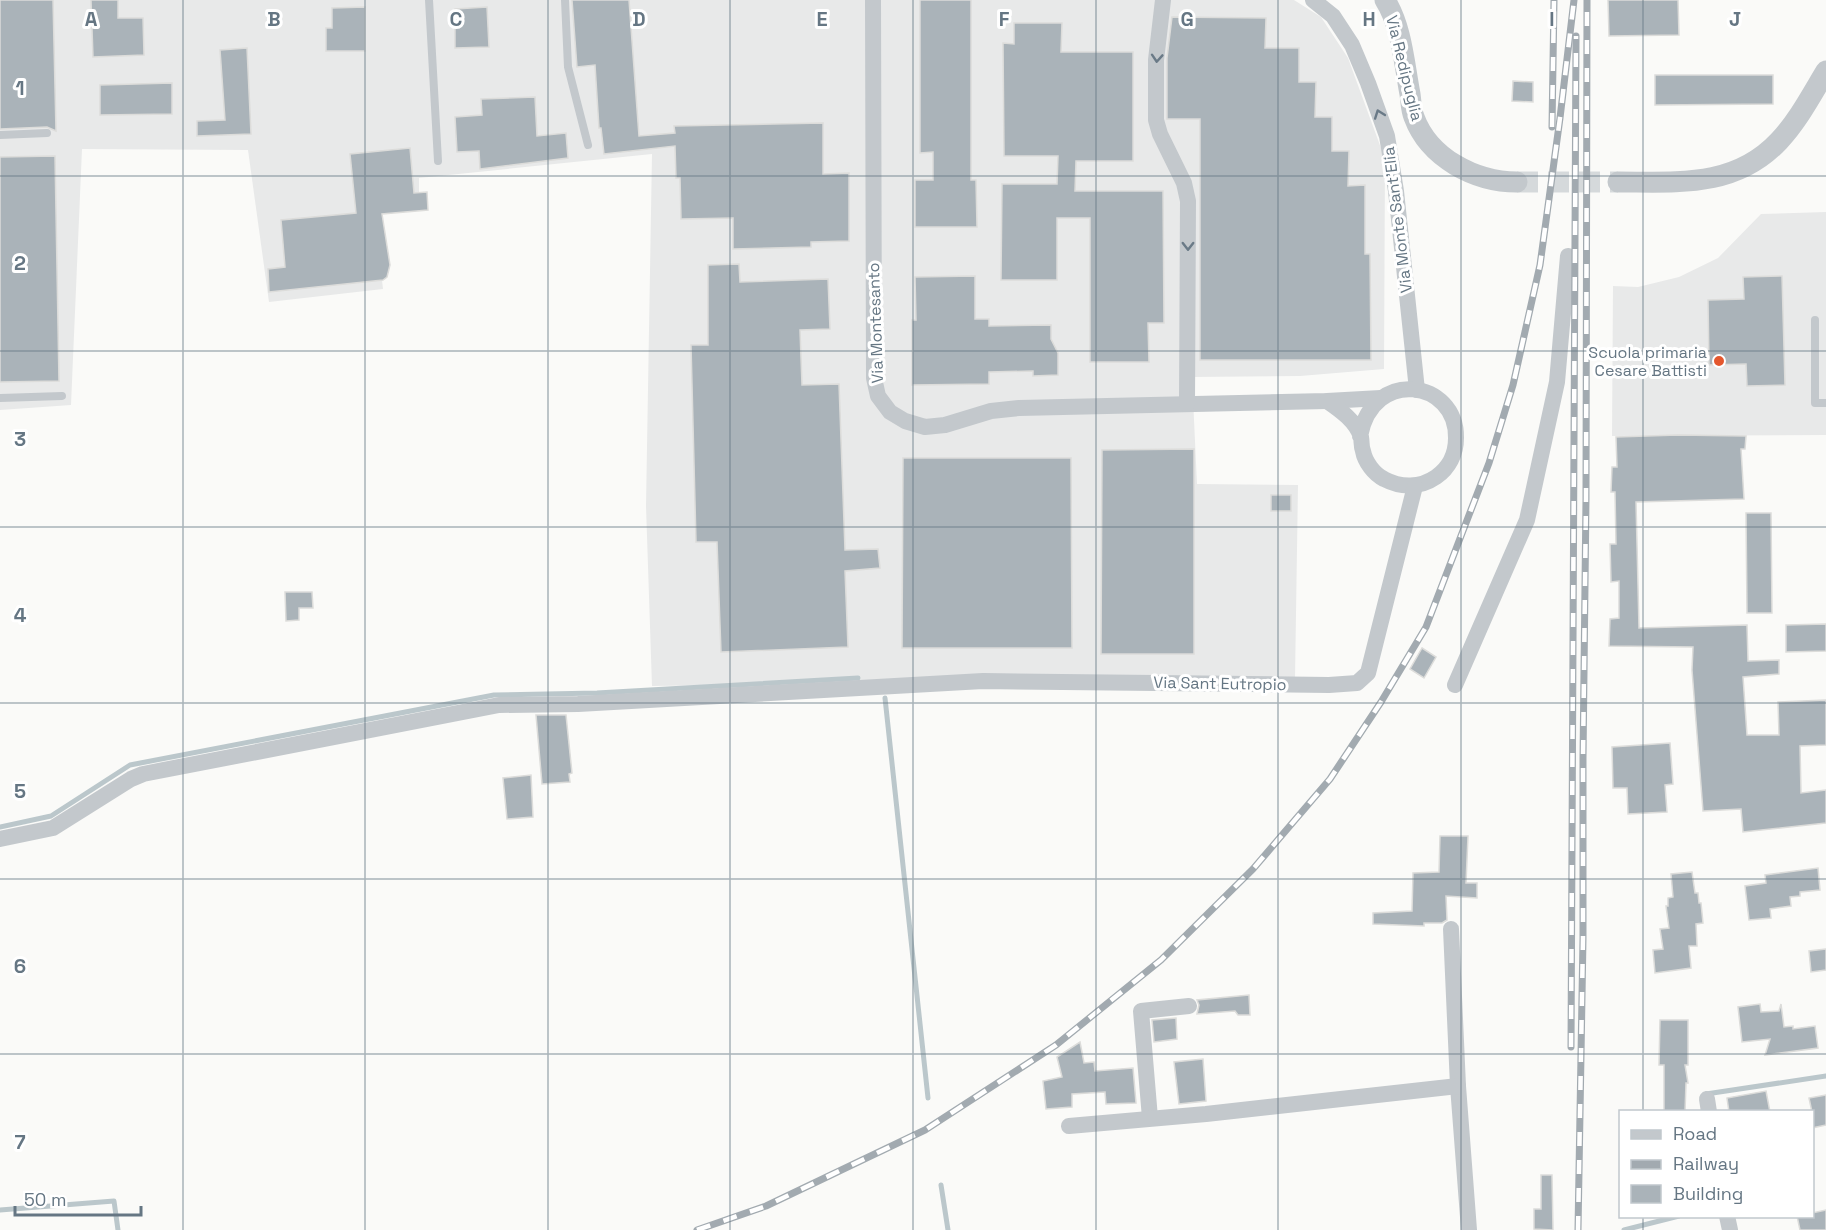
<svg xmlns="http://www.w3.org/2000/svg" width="1826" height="1230" font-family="'Space Grotesk',sans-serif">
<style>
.built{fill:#e8e9e9}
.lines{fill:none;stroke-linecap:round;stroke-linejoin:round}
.stream{stroke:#bbc7cb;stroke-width:5}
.building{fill:#aab3b9;stroke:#dcdcda;stroke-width:1.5}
.tertiary-tunnel{stroke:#d5d9db;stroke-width:21;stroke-dasharray:21 10;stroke-linecap:butt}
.service{stroke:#c3c8cc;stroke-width:8}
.minor{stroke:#c3c8cc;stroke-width:16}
.tertiary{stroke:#c3c8cc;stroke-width:21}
.rail-casing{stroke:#a2aab0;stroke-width:7}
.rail{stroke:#fff;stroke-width:4.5;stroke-dasharray:14;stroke-linecap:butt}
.oneway{stroke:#6a7a87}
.grid{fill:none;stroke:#657683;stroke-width:1.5;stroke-opacity:0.55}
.poi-dot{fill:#e4572e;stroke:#fff;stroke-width:2}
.labels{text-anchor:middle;stroke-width:6;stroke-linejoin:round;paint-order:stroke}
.street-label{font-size:16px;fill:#657683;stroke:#fff}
.poi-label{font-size:16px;fill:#657683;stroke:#fff;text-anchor:end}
.grid-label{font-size:20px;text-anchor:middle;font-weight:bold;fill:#657683;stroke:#fff;stroke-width:6;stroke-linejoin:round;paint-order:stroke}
</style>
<rect width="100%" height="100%" fill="#fafaf8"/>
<g class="built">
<path d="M0,0H1294L1321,17L1348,58L1385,159L1384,369L1300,376L1192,377L1197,484L1298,485L1295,678L652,686L646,506L652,154L419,178V206L374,210L383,289L269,302L248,150L82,149L71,405L0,410Z"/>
<path d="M1826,212V435L1612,436L1613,286L1638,287L1679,277L1718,258L1761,214Z"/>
</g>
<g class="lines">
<g class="stream">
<path d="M885,698L928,1098"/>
<path d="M0,827L51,816L130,765L494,695L597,693L858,678"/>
<path d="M1706,1094L1826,1076"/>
<path d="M941,1185L948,1230"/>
<path d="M0,1210L114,1201L118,1230"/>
<path d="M1624,1230L1679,1216"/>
</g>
</g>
<g class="building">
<path d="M0,0H53L56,131L47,127L0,129Z"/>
<path d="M91,0H118V18H143L144,55L93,57Z"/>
<path d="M572,0H629L639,136L675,133L674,126L823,123V174L849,173V241L811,242V247L733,249V218L681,219L680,178H676L675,146L604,154L601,128H599L595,65L577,67Z"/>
<path d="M920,0H971V180H976L977,227H915V180H933V152L920,153Z"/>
<path d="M1608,0H1678L1679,35L1609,36Z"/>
<path d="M365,7V51H326V28H332V8Z"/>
<path d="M487,7L489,47L455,48V9Z"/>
<path d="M1172,17L1266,18L1265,48H1299V82H1316L1315,117H1332V151H1349L1348,186L1365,185V254H1370L1371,360H1200V119H1167V58Z"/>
<path d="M1014,23H1062L1061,52H1133V161H1076L1075,191H1163L1164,323H1148L1149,362H1090V218H1057V280H1001L1002,184H1057L1058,156H1004L1003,43L1014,44Z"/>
<path d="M247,48L251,134L197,136V121L225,120L220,50Z"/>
<path d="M1655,75H1773V104L1655,105Z"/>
<path d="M1513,81L1533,82V102L1512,101Z"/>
<path d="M172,83V114L100,115V85Z"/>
<path d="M535,97L537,136L566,133L568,158L480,169L479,151L457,152L455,117L482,115L481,99Z"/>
<path d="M410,148L414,193L427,192L428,210L382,214L390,265L387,277L383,280L269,292L268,269L285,267L281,220L356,213L350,154Z"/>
<path d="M55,156L59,381L0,382V157Z"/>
<path d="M739,264L740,282L828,279L830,329L800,330L802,385L839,384L845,550L878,549L880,568L845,571L848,647L721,652L717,542H696L691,345H708V265Z"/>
<path d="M975,276V319H989V326L1051,325V339L1058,353V375L1033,376V371L989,372V384L912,385V320H916L915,277Z"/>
<path d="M1782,276L1785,385L1747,386L1746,364L1709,365L1708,300L1744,299L1743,277Z"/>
<path d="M1678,435L1746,436L1745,449H1741L1744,499L1636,502L1639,628L1747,625L1748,661L1779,660V674L1743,677L1747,735H1779L1778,702L1826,700V745L1800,746L1801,793L1826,790V823L1743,832L1741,809L1703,811L1692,670L1693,647L1609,646L1610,619L1619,618V581L1611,582L1610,544H1616L1615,492H1611L1612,467H1617L1616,437Z"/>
<path d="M1194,449V654H1101L1102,450Z"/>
<path d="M903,458H1071L1072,648H902Z"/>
<rect x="1271" y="495" width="20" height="16"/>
<path d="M1746,513H1771L1772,613H1747Z"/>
<path d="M285,592H312L313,608H299V620L286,621Z"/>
<path d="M1826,624V651L1786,652V625Z"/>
<path d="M1422,648L1436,657L1424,678L1410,669Z"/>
<path d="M536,715H566L572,773L569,774L570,782L542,784Z"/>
<path d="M1670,743L1673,784L1665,785L1667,812L1628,814L1627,788H1613L1612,747Z"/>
<path d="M531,775L533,817L507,819L503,778Z"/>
<path d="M1440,836H1468L1466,883H1477V898L1446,896L1447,920L1442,923H1424V926L1373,924V913L1412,911L1413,873L1439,872Z"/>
<path d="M1818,868L1820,890L1800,892V896L1790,897L1791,906L1770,909L1771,918L1749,920L1745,886L1766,883L1765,875Z"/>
<path d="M1692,872L1695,893H1698L1699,903H1701L1703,923L1696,924L1697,946H1689L1691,968L1655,973L1653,950L1663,949L1660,929L1669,928L1666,906H1668V898L1673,897L1671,874Z"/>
<path d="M1826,949V970L1811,972L1809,951Z"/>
<path d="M1249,995L1250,1015H1238L1235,1011L1197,1014L1199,1005L1197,1000Z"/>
<path d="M1760,1004L1761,1012L1779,1011L1781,1004L1784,1027L1793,1026V1029L1815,1026L1818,1048L1765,1055L1770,1039L1742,1042L1738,1007Z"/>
<path d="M1176,1018L1177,1039L1154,1042L1152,1020Z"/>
<path d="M1660,1020H1688V1065H1685L1688,1083H1686L1685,1112H1664V1065H1659Z"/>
<path d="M1080,1042L1084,1063L1094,1062L1095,1071L1133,1068L1136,1103L1106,1104L1105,1092L1072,1094V1107L1046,1109L1043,1081L1062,1077L1057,1057Z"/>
<path d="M1203,1059L1206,1101L1179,1104L1174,1062Z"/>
<path d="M1766,1091L1770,1112H1729L1727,1098Z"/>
<path d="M1826,1095V1125L1812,1128V1112L1809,1098Z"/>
<path d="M1541,1175H1552L1553,1230L1534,1229V1209H1541Z"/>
<path d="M1826,1210V1230H1800L1797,1216H1812V1213Z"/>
</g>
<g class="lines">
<path class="tertiary-tunnel" d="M1517,182H1618"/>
<g class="service">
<path d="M429,0L438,161"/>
<path d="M565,0L568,67L588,145"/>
<path d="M0,135L47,133"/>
<path d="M1815,320V403H1826"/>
<path d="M0,398L62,396"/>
</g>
<g class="minor">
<path d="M873,0L874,378L878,396L890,412L905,421L925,427L945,425L991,411L1019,408L1327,401L1381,398"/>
<path d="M1163,0L1156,60V120L1160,134L1184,183L1188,201L1187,404"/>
<path d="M1313,0L1333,16L1352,45L1368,83L1387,136L1396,191L1417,390"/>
<path d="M1327,401C1340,410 1356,421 1361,437C1362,442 1361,446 1363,451C1365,462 1374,474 1384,479C1401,488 1420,488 1436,477C1449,468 1456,454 1456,438C1457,380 1373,367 1360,436"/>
<path d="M1455,685L1527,520L1557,382L1568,256"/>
<path d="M0,839L53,828L131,779L143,774L499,705L578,704L983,681L1329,685L1357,683L1368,673L1415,486"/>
<path d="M1451,929L1458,1086L1469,1230"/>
<path d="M1707,1099L1709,1112"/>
<path d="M1150,1118L1141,1011L1189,1006"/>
<path d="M1069,1126L1206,1114L1458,1086"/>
<path d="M1727,1216L1730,1230"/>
</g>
<g class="tertiary">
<path d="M1385,0C1402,27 1404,63 1410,94C1411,101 1411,110 1414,117C1429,158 1475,182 1517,182"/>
<path d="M1618,182C1678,182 1735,188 1779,141C1798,121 1812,94 1826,71"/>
</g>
<g class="rail-casing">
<g id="rail">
<path d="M1552,127L1554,0"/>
<path d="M1571,1047L1576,36"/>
<path d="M697,1230L766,1206L925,1130L1056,1045L1161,960L1253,869L1330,779L1381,702L1426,627L1489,463L1513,385L1540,265L1560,118L1574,0"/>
<path d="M1578,1230L1583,938V759L1586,498L1587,0"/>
</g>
</g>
<use href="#rail" class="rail"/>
</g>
<defs><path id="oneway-chevron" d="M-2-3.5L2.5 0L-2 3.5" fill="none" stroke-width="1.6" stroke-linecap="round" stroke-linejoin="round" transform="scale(1.5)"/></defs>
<g class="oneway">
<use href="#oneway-chevron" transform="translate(1157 58) rotate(94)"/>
<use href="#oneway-chevron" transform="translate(1379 114) rotate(-110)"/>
<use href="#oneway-chevron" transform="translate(1188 246) rotate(90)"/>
</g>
<path class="grid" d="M183,0V1230M365,0V1230M548,0V1230M730,0V1230M913,0V1230M1096,0V1230M1278,0V1230M1461,0V1230M1643,0V1112M0,176H1826M0,351H1826M0,527H1826M0,703H1826M0,879H1826M0,1054H1826M1643,1216V1230"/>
<circle class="poi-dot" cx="1719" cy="361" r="6"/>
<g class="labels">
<g class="street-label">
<text transform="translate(1405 68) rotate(76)" y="6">Via Redipuglia</text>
<text transform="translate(1397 220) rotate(-97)" y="6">Via Monte Sant'Elia</text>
<text transform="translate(875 323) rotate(-92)" y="6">Via Montesanto</text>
<text transform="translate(1220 683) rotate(1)" y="6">Via Sant Eutropio</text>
</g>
<g class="poi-label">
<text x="1707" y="358">Scuola primaria<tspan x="1707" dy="18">Cesare Battisti</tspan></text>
</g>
</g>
<g class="grid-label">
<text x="91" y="26">A</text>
<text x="274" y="26">B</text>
<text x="456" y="26">C</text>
<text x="639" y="26">D</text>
<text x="822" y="26">E</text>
<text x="1004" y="26">F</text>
<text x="1187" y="26">G</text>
<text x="1369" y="26">H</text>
<text x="1552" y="26">I</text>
<text x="1735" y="26">J</text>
<text x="20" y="95">1</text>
<text x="20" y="270">2</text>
<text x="20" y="446">3</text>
<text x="20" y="622">4</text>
<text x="20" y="798">5</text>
<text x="20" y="973">6</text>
<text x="20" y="1149">7</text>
</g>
<rect x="1619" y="1110" width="195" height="108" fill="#ffffff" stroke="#c1c8cd" stroke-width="1.5"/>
<rect x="1631" y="1130" width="30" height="9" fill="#c3c8cc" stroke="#c1c8cd" stroke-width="1.5"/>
<text x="1673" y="1140" font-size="18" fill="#657683">Road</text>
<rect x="1631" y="1160" width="30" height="9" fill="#a2aab0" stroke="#c1c8cd" stroke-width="1.5"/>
<text x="1673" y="1170" font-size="18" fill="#657683">Railway</text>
<rect x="1631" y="1185" width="30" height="18" fill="#aab3b9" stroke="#c1c8cd" stroke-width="1.5"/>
<text x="1673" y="1200" font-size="18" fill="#657683">Building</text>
<path d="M15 1206v9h126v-9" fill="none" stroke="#657683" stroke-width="3"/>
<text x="24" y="1206" font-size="18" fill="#657683" stroke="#ffffff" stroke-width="4.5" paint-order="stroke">50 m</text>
</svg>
